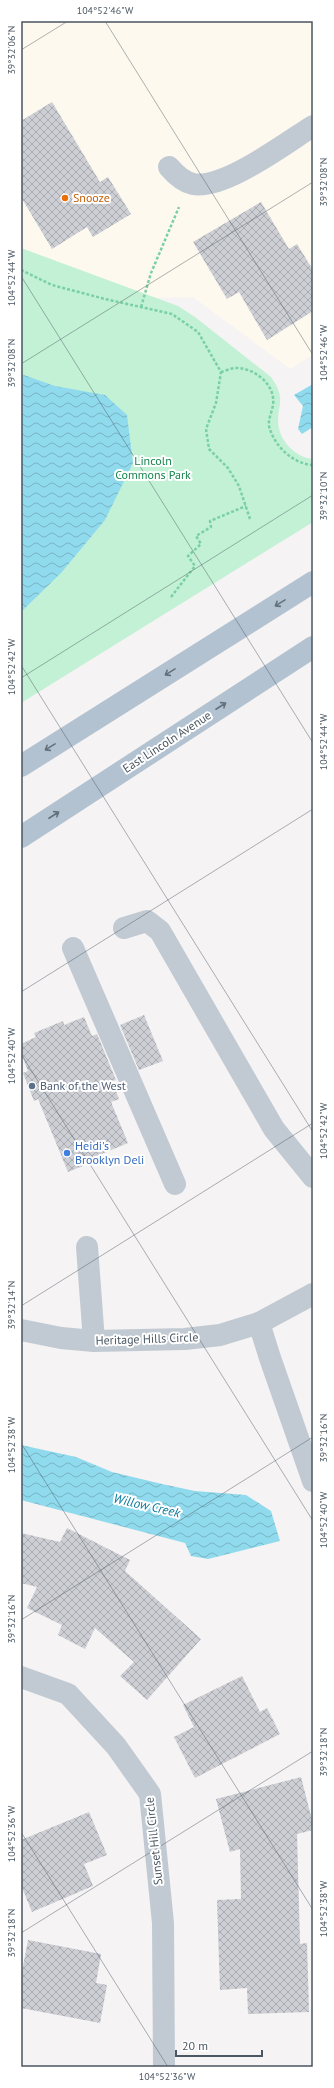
<svg xmlns="http://www.w3.org/2000/svg" width="334" height="2088" font-family="'PT Sans',sans-serif">
<style>
.commercial{fill:#fdf9ef}
.park{fill:#c3f1d5}
.water{fill:url(#water-waves)}
.building{fill:url(#building-cross-hatch)}
.lines{fill:none;stroke-linecap:round;stroke-linejoin:round}
.path{stroke:#7ad0a6;stroke-width:2.5;stroke-dasharray:3 2;stroke-linecap:butt}
.minor{stroke:#c1cad2;stroke-width:22}
.major{stroke:#b3c2d1;stroke-width:22}
.oneway{stroke:#64717d}
.ticks{fill:none;stroke:#4a5661;stroke-width:1;stroke-opacity:0.45}
.food-dot{fill:#e8710a;stroke:#fff;stroke-width:1.5}
.service-dot{fill:#5c6f8a;stroke:#fff;stroke-width:1.5}
.shop-dot{fill:#3f7fe0;stroke:#fff;stroke-width:1.5}
.labels{text-anchor:middle;stroke-width:4;stroke-linejoin:round;paint-order:stroke}
.food-label{font-size:12px;fill:#c56008;stroke:#fff;text-anchor:start}
.park-label{font-size:12px;fill:#17864f;stroke:#fff}
.street-label{font-size:12px;fill:#4a5661;stroke:#fff}
.service-label{font-size:12px;fill:#4e5e75;stroke:#fff;text-anchor:start}
.shop-label{font-size:12px;fill:#366cbe;stroke:#fff;text-anchor:start}
.water-label{font-size:13px;font-style:italic;fill:#0c7c9b;stroke:#fff}
.neatline{fill:none;stroke:#4a5661;stroke-width:1.5}
.ticks-label{font-size:10px;text-anchor:middle;fill:#4a5661}
</style>
<defs>
<pattern id="water-waves" width="16" height="10" patternUnits="userSpaceOnUse"><rect width="16" height="10" fill="#90daee"/><path d="M0 5q4-4 8 0t8 0" fill="none" stroke="#78b4c4"/></pattern>
<pattern id="building-cross-hatch" width="8" height="8" patternUnits="userSpaceOnUse"><rect width="8" height="8" fill="#cdcfd5"/><path d="M0 0l8 8M0 8l8-8" fill="none" stroke="#a8abb0"/></pattern>
</defs>
<rect width="100%" height="100%" fill="#f5f3f3"/>
<path class="commercial" d="M21,21H313V355L290,369L193,297L152,298L21,248Z"/>
<path class="park" d="M21,248L178,306L195,317L271,377C275,383 279,389 280,397C281,404 278,411 278,419C277,438 294,458 313,459V522L21,703Z"/>
<g class="water">
<path d="M21,374L55,386L105,395L127,415L133,463L105,520L61,573L21,612Z"/>
<path d="M313,384V427L302,434L298,429L303,406L294,395Z"/>
<path d="M21,1445L76,1457L112,1472L162,1484L195,1491L246,1495L271,1511L280,1541L208,1559L191,1556L185,1543L21,1500Z"/>
</g>
<g class="building">
<path d="M52,102L100,182L108,177L131,214L93,237L87,227L52,249L21,197V121Z"/>
<path d="M261,202L289,249L297,244L313,270V311L267,340L239,292L227,299L193,242Z"/>
<path d="M144,1015L163,1061L139,1070L120,1025Z"/>
<path d="M84,1017L92,1036L97,1034L116,1080L112,1081L119,1099L111,1102L128,1143L94,1157L95,1161L68,1172L38,1099L34,1101L23,1073L28,1071L21,1053V1044L36,1037L34,1033L63,1021L64,1025Z"/>
<path d="M67,1528L130,1560L125,1571L201,1639L147,1700L120,1676L134,1662L95,1628L85,1649L58,1635L62,1625L27,1608L37,1587L21,1583V1533L60,1542Z"/>
<path d="M242,1676L260,1712L267,1708L280,1734L195,1778L174,1737L194,1727L183,1705Z"/>
<path d="M301,1777L313,1824V1830L297,1834L300,1944L307,1943L309,2012L248,2014L247,1988L220,1990L217,1900L241,1899L240,1849L230,1852L216,1799Z"/>
<path d="M89,1812L107,1855L84,1864L93,1886L32,1912L21,1885V1840Z"/>
<path d="M28,1940L101,1954L96,1983L107,1985L100,2023L21,2008V1977Z"/>
</g>
<g class="lines">
<g class="path">
<path d="M21,270L52,285L105,299L172,314L198,332L221,372L216,403L206,429L209,449L228,468L239,486L250,519"/>
<path d="M141,307L151,273L179,207"/>
<path d="M221,372C225,371 231,368 236,368C255,368 276,385 273,405C272,412 268,419 269,426C274,446 293,464 313,465"/>
<path d="M171,597L195,566L188,556L201,544L196,536L211,527L210,521L246,506"/>
</g>
<g class="minor">
<path d="M169,167C175,174 184,182 193,184C224,190 287,142 313,126"/>
<path d="M124,928L147,921L160,931L274,1129L313,1177"/>
<path d="M73,948L175,1184"/>
<path d="M87,1247L94,1341"/>
<path d="M259,1323L270,1358L313,1481"/>
<path d="M21,1330L61,1338L94,1341L185,1339L220,1335L259,1323L313,1294"/>
<path d="M21,1677L68,1694L116,1746L150,1794L163,1923L164,2067"/>
</g>
<g class="major">
<path d="M21,766L313,582"/>
<path d="M21,837L313,647"/>
</g>
</g>
<defs><path id="oneway-shaft" d="M-6 0H5M1.5-3L5.5 0L1.5 3" fill="none" stroke-width="1.6" stroke-linecap="round" stroke-linejoin="round"/></defs>
<g class="oneway">
<use href="#oneway-shaft" transform="translate(280 603) rotate(148)"/>
<use href="#oneway-shaft" transform="translate(170 672) rotate(148)"/>
<use href="#oneway-shaft" transform="translate(221 706) rotate(-33)"/>
<use href="#oneway-shaft" transform="translate(50 747) rotate(148)"/>
<use href="#oneway-shaft" transform="translate(54 815) rotate(-33)"/>
</g>
<path class="ticks" d="M105,21L313,355M21,50L68,21M21,276L313,743M21,364L313,182M21,665L313,1132M21,678L313,495M21,992L313,809M21,1054L313,1521M21,1306L313,1123M21,1443L313,1910M21,1620L313,1437M21,1832L168,2067M21,1933L313,1751M309,2067L313,2065"/>
<circle class="food-dot" cx="65" cy="198" r="4"/>
<circle class="service-dot" cx="32" cy="1086" r="4"/>
<circle class="shop-dot" cx="67" cy="1153" r="4"/>
<g class="labels">
<g class="food-label">
<text x="73" y="202">Snooze</text>
</g>
<g class="park-label">
<text x="153" y="465">Lincoln<tspan x="153" dy="14">Commons Park</tspan></text>
</g>
<g class="street-label">
<text transform="translate(167 742) rotate(-33)" y="4">East Lincoln Avenue</text>
<text transform="translate(147 1339) rotate(-2)" y="4">Heritage Hills Circle</text>
<text transform="translate(154 1841) rotate(-96)" y="4">Sunset Hill Circle</text>
</g>
<g class="service-label">
<text x="40" y="1090">Bank of the West</text>
</g>
<g class="shop-label">
<text x="75" y="1150">Heidi's<tspan x="75" dy="14">Brooklyn Deli</tspan></text>
</g>
<g class="water-label">
<text transform="translate(147 1505) rotate(13)" y="5">Willow Creek</text>
</g>
</g>
<rect width="334" height="2088" fill="none" stroke="#ffffff" stroke-width="44"/>
<path d="M176 2050v6h86v-6" fill="none" stroke="#4a5661" stroke-width="2"/>
<text x="182" y="2050" font-size="12" fill="#4a5661" stroke="#ffffff" stroke-width="3" paint-order="stroke">20 m</text>
<rect x="22" y="22" width="290" height="2044" class="neatline"/>
<g class="ticks-label">
<text x="105" y="14">104°52'46"W</text>
<text transform="translate(11 50) rotate(-90)" y="4">39°32'06"N</text>
<text transform="translate(323 182) rotate(-90)" y="4">39°32'08"N</text>
<text transform="translate(11 278) rotate(-90)" y="4">104°52'44"W</text>
<text transform="translate(323 353) rotate(-90)" y="4">104°52'46"W</text>
<text transform="translate(11 363) rotate(-90)" y="4">39°32'08"N</text>
<text transform="translate(323 496) rotate(-90)" y="4">39°32'10"N</text>
<text transform="translate(11 667) rotate(-90)" y="4">104°52'42"W</text>
<text transform="translate(323 742) rotate(-90)" y="4">104°52'44"W</text>
<text transform="translate(11 1056) rotate(-90)" y="4">104°52'40"W</text>
<text transform="translate(323 1131) rotate(-90)" y="4">104°52'42"W</text>
<text transform="translate(11 1305) rotate(-90)" y="4">39°32'14"N</text>
<text transform="translate(323 1438) rotate(-90)" y="4">39°32'16"N</text>
<text transform="translate(11 1445) rotate(-90)" y="4">104°52'38"W</text>
<text transform="translate(323 1520) rotate(-90)" y="4">104°52'40"W</text>
<text transform="translate(11 1619) rotate(-90)" y="4">39°32'16"N</text>
<text transform="translate(323 1752) rotate(-90)" y="4">39°32'18"N</text>
<text transform="translate(11 1834) rotate(-90)" y="4">104°52'36"W</text>
<text transform="translate(323 1909) rotate(-90)" y="4">104°52'38"W</text>
<text transform="translate(11 1933) rotate(-90)" y="4">39°32'18"N</text>
<text x="167" y="2080">104°52'36"W</text>
</g>
</svg>
